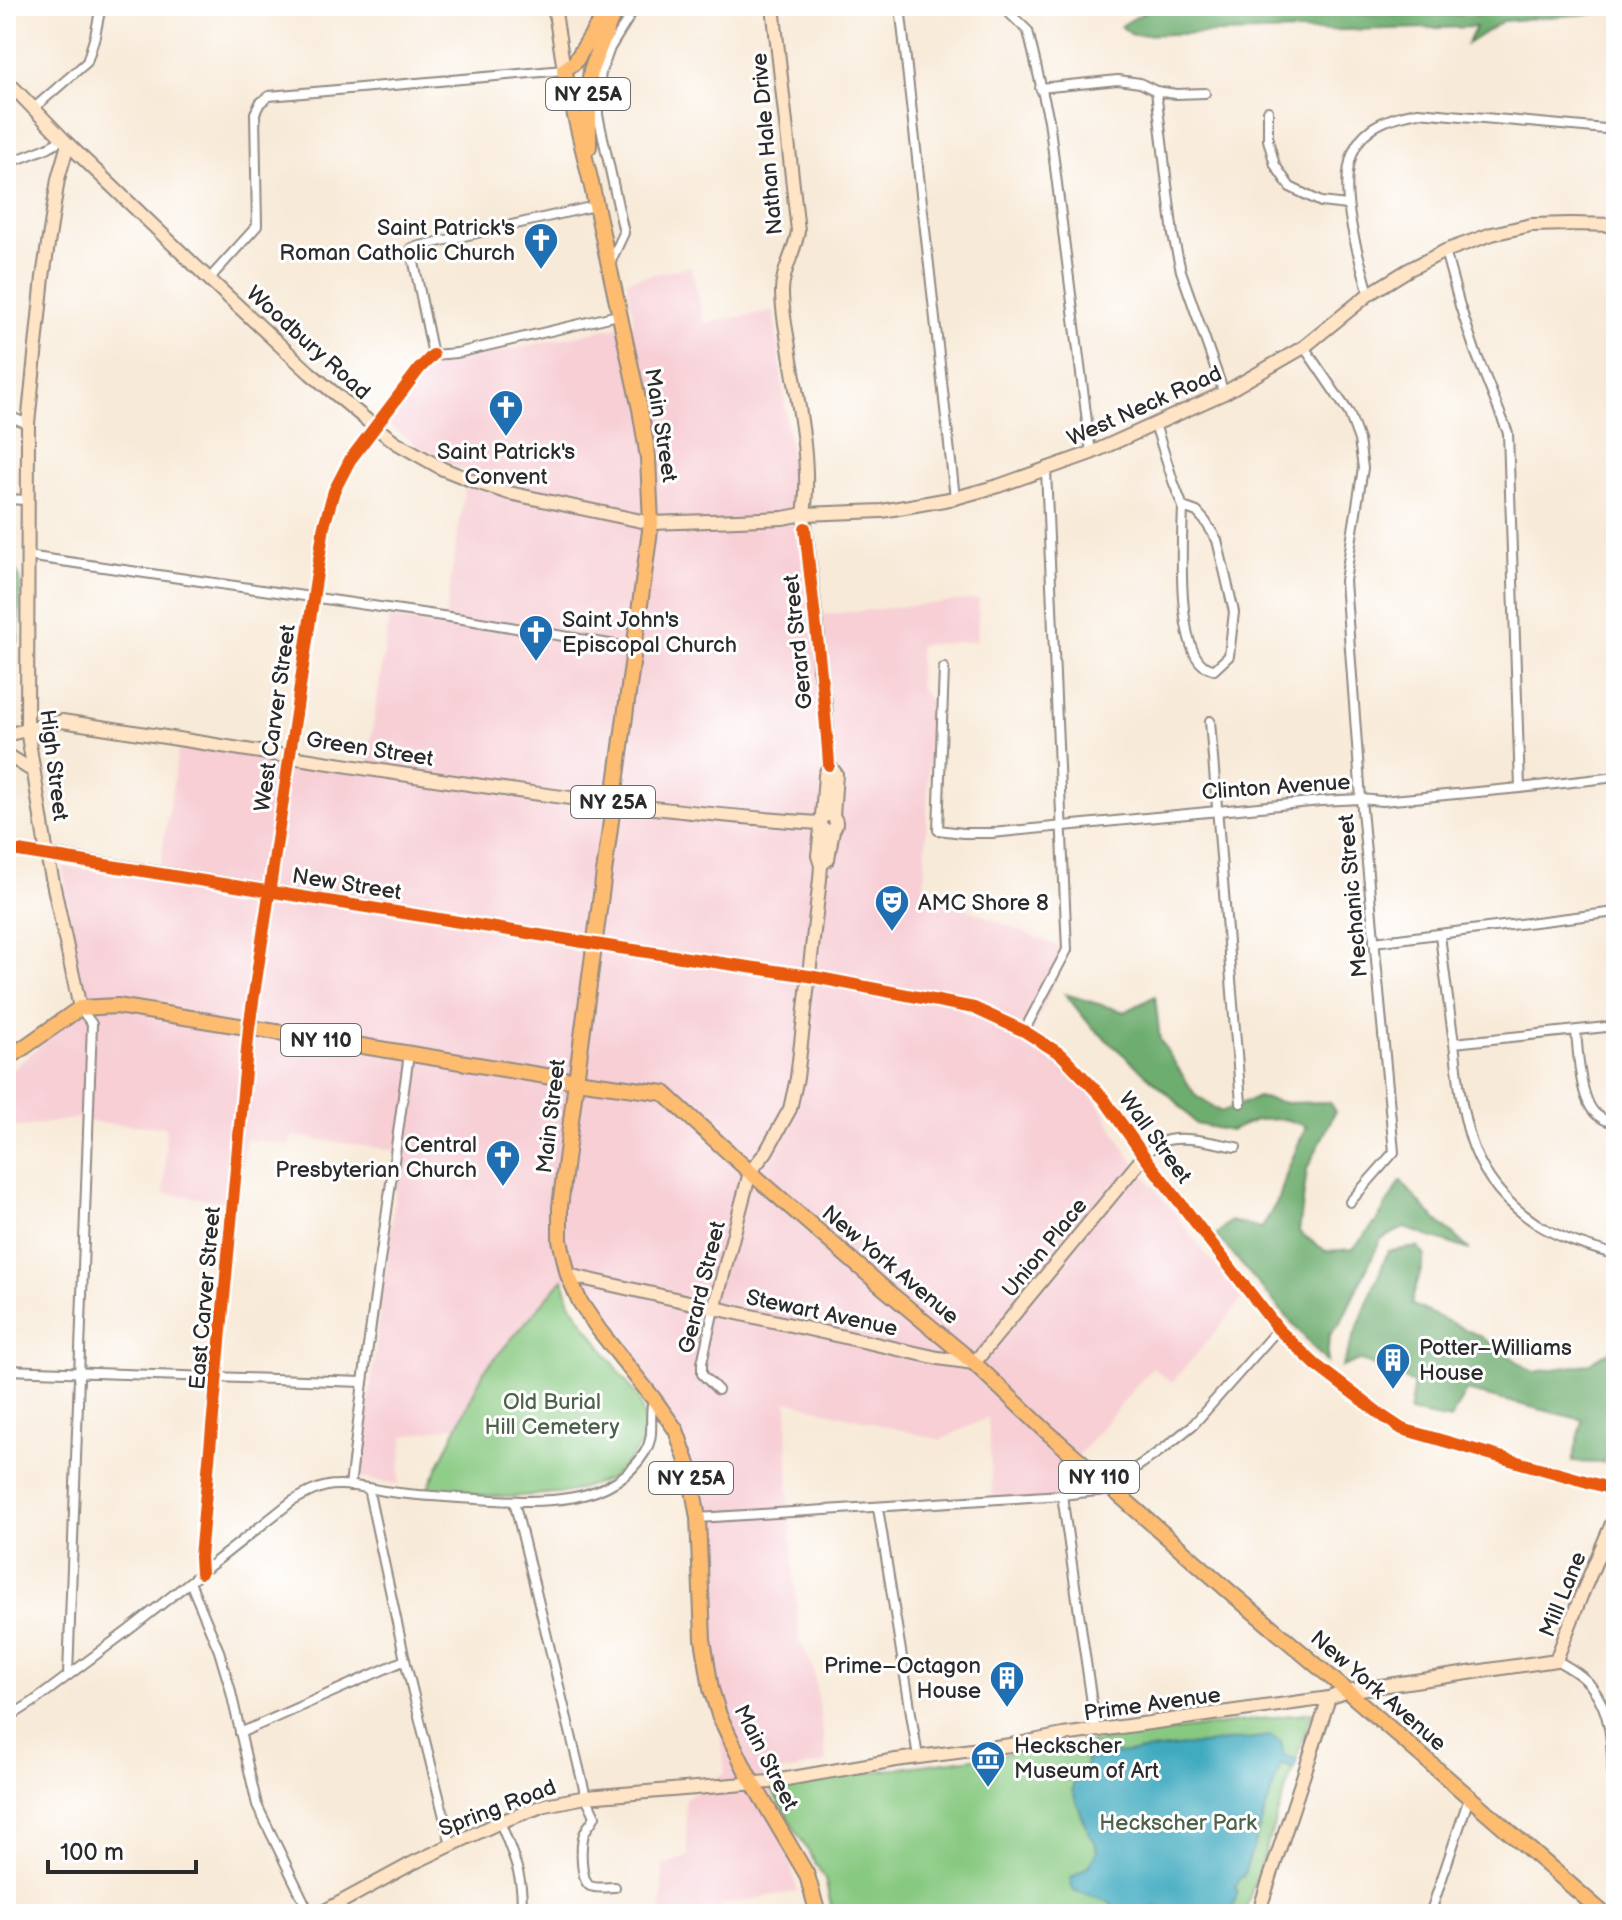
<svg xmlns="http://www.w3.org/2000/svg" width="1622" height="1920" font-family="'Balsamiq Sans',sans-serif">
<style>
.built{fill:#f7cfd5}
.green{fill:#88c981;stroke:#5a7a56;stroke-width:2}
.forest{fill:#6ead6f;stroke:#4c6c4d;stroke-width:2}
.water{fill:#3faabf;stroke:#356a75;stroke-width:2}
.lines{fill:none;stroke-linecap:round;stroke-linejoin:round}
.street-casing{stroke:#928a82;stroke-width:12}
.secondary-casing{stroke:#928a82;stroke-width:16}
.primary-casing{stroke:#928a82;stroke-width:18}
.street{stroke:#fff;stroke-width:8}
.secondary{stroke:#ffe4c6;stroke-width:12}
.primary{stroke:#febc71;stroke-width:14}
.cycleway-casing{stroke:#fff;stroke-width:17}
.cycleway{stroke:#e8590c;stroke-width:12}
.labels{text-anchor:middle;stroke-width:6;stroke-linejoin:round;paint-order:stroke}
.shield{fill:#fff;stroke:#6b6b6b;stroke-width:2}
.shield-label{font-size:20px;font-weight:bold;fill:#2b2b2b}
.street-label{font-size:22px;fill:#2b2b2b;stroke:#fff}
.poi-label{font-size:22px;fill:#2b2b2b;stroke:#fff;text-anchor:start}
.park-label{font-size:22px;fill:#4c6249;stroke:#fff}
</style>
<rect width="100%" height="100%" fill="#fff"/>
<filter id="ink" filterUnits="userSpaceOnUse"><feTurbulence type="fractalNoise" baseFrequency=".0125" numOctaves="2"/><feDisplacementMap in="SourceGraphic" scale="16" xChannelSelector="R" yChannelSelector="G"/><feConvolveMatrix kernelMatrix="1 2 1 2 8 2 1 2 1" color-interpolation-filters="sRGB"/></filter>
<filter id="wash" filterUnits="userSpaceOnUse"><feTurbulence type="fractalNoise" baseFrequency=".006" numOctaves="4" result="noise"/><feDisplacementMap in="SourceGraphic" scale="32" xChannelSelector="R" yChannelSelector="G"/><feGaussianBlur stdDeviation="1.8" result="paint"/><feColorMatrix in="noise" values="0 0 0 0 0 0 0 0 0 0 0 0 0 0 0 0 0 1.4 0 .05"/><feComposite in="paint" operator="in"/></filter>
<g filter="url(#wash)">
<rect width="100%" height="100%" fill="#f8ead8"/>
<path class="built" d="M691,266L705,323L774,311L810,616L979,599L977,641L919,645V686L931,703L924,891L1067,950L1028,1043L1071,1074L1099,1104L1127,1153L1242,1300L1172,1383L1152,1367L1071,1464L1110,1497L993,1505L988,1417L941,1440L787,1401L789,1507L799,1638L813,1667L827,1763L766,1775L798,1891L720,1905L722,1914H661L663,1865L688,1857L685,1799L725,1773L698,1518L676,1430L569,1276L484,1371L458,1426L404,1436L398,1484L359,1478L401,1151L292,1136L289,1145L245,1139L239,1204L164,1193L166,1127L97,1123L78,1118L16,1128L6,1097V1076L80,1008L63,866L158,880L179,745L366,773L389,618L444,626L467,472L426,452L385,423L430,367L634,323L627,280Z"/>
<g class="green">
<path d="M563,1279L570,1303L639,1399L646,1425L642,1443L623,1467L607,1480L569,1492L509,1497L426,1492L484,1371Z"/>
<path d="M1312,1712L1244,1914H833L825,1879L769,1786Z"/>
</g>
<g class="forest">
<path d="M1154,6H1191L1228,15L1238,6H1298L1315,14L1482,15L1486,6H1594L1598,13L1503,21L1467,44L1476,27L1132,35L1121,26Z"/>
<path d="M16,570L21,581L18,642L6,643V579Z"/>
<path d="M1065,994L1125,1012L1155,996L1160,1040L1196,1096L1221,1112L1258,1097L1286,1103L1329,1102L1335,1112L1307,1169L1299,1232L1326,1251L1353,1249L1376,1222L1401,1181L1427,1211L1470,1250L1404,1228L1381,1239L1341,1322L1329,1335L1327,1363L1216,1235L1230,1221L1262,1228L1279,1198L1288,1169L1306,1126L1284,1119L1256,1120L1230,1131L1196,1124L1175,1100L1091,1026Z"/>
<path d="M1418,1247L1425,1256L1411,1304L1480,1336L1533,1372L1588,1364L1616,1347V1433L1603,1463L1572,1462L1583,1420L1466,1391L1450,1420L1409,1412L1414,1383L1360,1360L1342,1367L1388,1251Z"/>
</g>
<path class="water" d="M1271,1736L1281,1742L1284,1756L1297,1760L1294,1769L1281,1764L1243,1877H1240L1235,1889L1238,1891L1230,1914H1171L1166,1908L1158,1905L1139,1913C1127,1906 1124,1914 1111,1914V1903L1073,1890L1070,1879L1088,1866L1097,1852L1095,1841L1090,1836L1072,1790L1077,1772L1079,1773L1087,1763L1085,1761L1091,1757Z"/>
</g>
<g filter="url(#ink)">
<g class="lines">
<g class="street-casing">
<g id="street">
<path d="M900,6L955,498"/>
<path d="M1008,12L1028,31L1049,120L1091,453"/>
<path d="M1040,88L1118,80L1140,83L1156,91L1176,94L1205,93"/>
<path d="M1156,91L1173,235L1181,271L1224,393"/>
<path d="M34,108L87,62L95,36L101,6"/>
<path d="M1268,111V140L1275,165L1290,187L1321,202L1347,205"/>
<path d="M6,164L47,148L63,139"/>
<path d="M1445,251L1460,306L1475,351L1508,433L1520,788"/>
<path d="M610,263L624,233L598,115V92L601,73L610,48L636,6"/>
<path d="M209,279L257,226L255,113L260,103L269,96L564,70"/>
<path d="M1369,294C1358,250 1325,162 1371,129C1385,119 1401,115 1418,112L1616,130"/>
<path d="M1304,347L1349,413L1359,440L1363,468L1345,581L1361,799L1394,1152L1350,1202"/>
<path d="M433,355L411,248L595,206"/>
<path d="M433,355L457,353L618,315"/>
<path d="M6,415L28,424"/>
<path d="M1155,424L1173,481L1183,507"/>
<path d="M6,499L27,500"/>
<path d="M1183,507L1197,512L1205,521L1217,540L1234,612L1229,656L1214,670C1213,669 1204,666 1203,665C1176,644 1182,540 1183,507Z"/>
<path d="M27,556L463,619L633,648"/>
<path d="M944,668L938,830L963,833H992L1321,801L1361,799L1382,801L1520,788L1616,777"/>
<path d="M1210,721L1241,1103"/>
<path d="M6,849L47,855"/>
<path d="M1440,934C1444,971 1449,1007 1454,1043C1463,1119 1467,1178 1537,1224C1561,1239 1589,1247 1616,1255"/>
<path d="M1374,942L1616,912"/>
<path d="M1024,1031L1067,950L1046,470"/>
<path d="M1576,1032C1578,1052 1580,1097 1594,1112C1600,1119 1608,1121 1616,1124"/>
<path d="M1454,1043L1616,1026"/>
<path d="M1144,1156C1148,1152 1153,1146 1159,1143C1178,1133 1215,1143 1236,1147"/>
<path d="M714,1309L702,1363V1374L718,1390"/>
<path d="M6,1370L363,1382"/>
<path d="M350,1486L363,1382L409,1054"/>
<path d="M368,1488L405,1660L451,1845"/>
<path d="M1062,1495L1096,1731"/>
<path d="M514,1501L586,1797L595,1816C592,1823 588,1825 585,1832C580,1841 580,1881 590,1886C598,1889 608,1887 615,1887"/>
<path d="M878,1508L918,1757"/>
<path d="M698,1518L1062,1495L1113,1489L1131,1471L1163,1449L1193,1425L1278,1329"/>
<path d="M201,1573L200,1557L249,1028L324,526L334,491L350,460L419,369L433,355"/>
<path d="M190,1582L219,1651L230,1688L257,1805L310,1914"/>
<path d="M1556,1660C1568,1667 1583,1675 1591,1686C1620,1722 1608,1770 1616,1812"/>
<path d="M68,1675L92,1024L80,1008"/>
<path d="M6,1719L33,1702L130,1629L291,1502C305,1494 321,1485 337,1485C355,1484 374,1490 391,1492C420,1496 448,1497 477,1499C534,1502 610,1509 645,1452C656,1434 648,1419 653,1399"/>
<path d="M240,1733L405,1660"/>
<path d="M500,1822C511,1850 527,1884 520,1914"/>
<path d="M1430,1914L1469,1798"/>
</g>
</g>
<g class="secondary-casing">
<g id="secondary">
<path d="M554,6L564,70"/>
<path d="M773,6L798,231C795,252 782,270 782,291C782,307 785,325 788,341C796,394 812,461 804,514L818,638L819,669L825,702L829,765L825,775L822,816"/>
<path d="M6,80L68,144L209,279L310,373L375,427L397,443L443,469L476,482L509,493L651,523L738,520L783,518L804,514L882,511L955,498L998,486L1091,453L1224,393L1304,347L1369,294L1408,270L1445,251L1492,234L1531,225L1571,224L1616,225"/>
<path d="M68,144L58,179L43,277L28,424L27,729L47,855L80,1008"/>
<path d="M6,735L62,721C314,759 565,806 819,823"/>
<path d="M6,754L33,771"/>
<path d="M829,765L836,774L833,816"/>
<circle cx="828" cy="823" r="8"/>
<path d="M47,855L620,948L809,976L974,1008L1024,1031L1062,1055L1104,1099L1144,1156L1278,1329L1316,1365L1384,1417L1402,1429L1616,1490"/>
<path d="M821,865L828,859L833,830"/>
<path d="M568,1275L938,1358L974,1363L1144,1156"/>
<path d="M714,1309L750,1172L766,1152L790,1109L797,1078L820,879L821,865L818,856L821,828"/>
<path d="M319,1914L411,1864L500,1822L545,1805L586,1797L769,1782L896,1760L1018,1744L1063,1735L1329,1698L1347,1691L1556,1660L1581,1596L1616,1514"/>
<path d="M1258,1914L1329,1698"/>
</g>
</g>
<g class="primary-casing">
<g id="primary">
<path d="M613,6L596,28L575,62L564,70L592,187L640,409L648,458L651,523L576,1081L560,1207V1240L568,1275L580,1302L599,1330L653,1398L676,1430L689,1467L698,1518L703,1639L711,1689L719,1715L747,1773L807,1875L818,1914"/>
<path d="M589,147V86L591,70L614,12"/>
<path d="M6,1060L80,1008L117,1006L576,1081L664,1093L750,1172L885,1289L974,1363L1045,1430L1230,1592L1347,1691L1604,1914"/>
</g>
</g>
<use href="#street" class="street"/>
<use href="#secondary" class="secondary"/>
<use href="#primary" class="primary"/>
<g class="cycleway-casing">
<g id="cycleway">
<path d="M805,528C813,607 824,686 829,765"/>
<path d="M6,849L620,948L809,976L974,1008L1024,1031L1062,1055L1104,1099L1144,1156L1278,1329L1316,1365L1384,1417L1402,1429L1616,1490"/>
<path d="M201,1573L200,1557L249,1028L324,526L334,491L350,460L419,369L433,355"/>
</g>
</g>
<use href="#cycleway" class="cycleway"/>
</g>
</g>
<defs>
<g id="church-pin" transform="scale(1.8)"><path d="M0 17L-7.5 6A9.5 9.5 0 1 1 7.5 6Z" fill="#1f6fb2" stroke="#fff"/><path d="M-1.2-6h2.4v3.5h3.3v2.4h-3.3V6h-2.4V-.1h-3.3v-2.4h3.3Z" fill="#fff"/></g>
<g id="theatre-pin" transform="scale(1.8)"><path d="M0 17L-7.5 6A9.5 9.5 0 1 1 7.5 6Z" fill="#1f6fb2" stroke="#fff"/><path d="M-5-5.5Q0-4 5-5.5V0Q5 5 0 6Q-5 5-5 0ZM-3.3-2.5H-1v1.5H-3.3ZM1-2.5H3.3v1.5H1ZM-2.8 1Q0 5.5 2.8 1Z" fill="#fff"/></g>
<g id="building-pin" transform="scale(1.8)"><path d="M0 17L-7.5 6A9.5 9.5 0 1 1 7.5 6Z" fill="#1f6fb2" stroke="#fff"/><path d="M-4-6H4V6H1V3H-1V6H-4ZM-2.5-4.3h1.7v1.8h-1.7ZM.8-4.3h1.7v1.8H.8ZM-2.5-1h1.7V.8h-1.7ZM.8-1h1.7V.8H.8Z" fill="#fff"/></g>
<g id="museum-pin" transform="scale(1.8)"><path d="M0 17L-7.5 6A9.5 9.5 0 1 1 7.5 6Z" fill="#1f6fb2" stroke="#fff"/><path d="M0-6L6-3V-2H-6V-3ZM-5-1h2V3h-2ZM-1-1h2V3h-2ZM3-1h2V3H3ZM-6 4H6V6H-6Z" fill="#fff"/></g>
</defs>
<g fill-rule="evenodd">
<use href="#church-pin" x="541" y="240"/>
<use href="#church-pin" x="506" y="407"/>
<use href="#church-pin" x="536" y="632"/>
<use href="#theatre-pin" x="892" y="902"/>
<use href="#church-pin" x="503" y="1157"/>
<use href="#building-pin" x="1393" y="1360"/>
<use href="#building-pin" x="1007" y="1678"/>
<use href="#museum-pin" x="988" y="1758"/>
</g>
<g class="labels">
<g class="shield">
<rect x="546" y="78" width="84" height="32" rx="6"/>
<rect x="571" y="786" width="84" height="32" rx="6"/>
<rect x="281" y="1024" width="80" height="32" rx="6"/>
<rect x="1059" y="1461" width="80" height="32" rx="6"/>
<rect x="649" y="1462" width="84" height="32" rx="6"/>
</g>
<g class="shield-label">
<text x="588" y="101">NY 25A</text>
<text x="613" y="809">NY 25A</text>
<text x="321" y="1047">NY 110</text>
<text x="1099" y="1484">NY 110</text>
<text x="691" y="1485">NY 25A</text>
</g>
<g class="street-label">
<text transform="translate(766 144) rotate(-95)" y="8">Nathan Hale Drive</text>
<text transform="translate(309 342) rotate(42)" y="8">Woodbury Road</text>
<text transform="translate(1144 405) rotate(-24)" y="8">West Neck Road</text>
<text transform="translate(662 425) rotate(81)" y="8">Main Street</text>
<text transform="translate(797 642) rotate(-96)" y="8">Gerard Street</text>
<text transform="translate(274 718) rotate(-82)" y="8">West Carver Street</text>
<text transform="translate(370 748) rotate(9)" y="8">Green Street</text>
<text transform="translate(55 765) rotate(83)" y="8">High Street</text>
<text transform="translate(1276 786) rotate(-4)" y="8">Clinton Avenue</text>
<text transform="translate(347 883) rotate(9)" y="8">New Street</text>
<text transform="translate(1352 896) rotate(-95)" y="8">Mechanic Street</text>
<text transform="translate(550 1116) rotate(-83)" y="8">Main Street</text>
<text transform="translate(1156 1137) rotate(54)" y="8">Wall Street</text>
<text transform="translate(1044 1247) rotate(-51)" y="8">Union Place</text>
<text transform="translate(891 1264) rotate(40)" y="8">New York Avenue</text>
<text transform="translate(701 1287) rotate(-76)" y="8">Gerard Street</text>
<text transform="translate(204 1298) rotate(-85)" y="8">East Carver Street</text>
<text transform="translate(822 1312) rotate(12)" y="8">Stewart Avenue</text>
<text transform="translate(1562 1594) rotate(-68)" y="8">Mill Lane</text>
<text transform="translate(1379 1690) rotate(41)" y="8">New York Avenue</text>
<text transform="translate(1152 1703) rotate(-8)" y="8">Prime Avenue</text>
<text transform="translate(767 1757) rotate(63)" y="8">Main Street</text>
<text transform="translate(497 1807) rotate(-21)" y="8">Spring Road</text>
</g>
<g class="poi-label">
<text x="515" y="235" text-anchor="end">Saint Patrick's<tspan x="515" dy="25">Roman Catholic Church</tspan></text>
<text x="506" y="459" text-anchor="middle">Saint Patrick's<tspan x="506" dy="25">Convent</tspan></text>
<text x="562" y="627">Saint John's<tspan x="562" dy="25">Episcopal Church</tspan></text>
<text x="918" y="910">AMC Shore 8</text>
<text x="477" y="1152" text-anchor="end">Central<tspan x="477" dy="25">Presbyterian Church</tspan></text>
<text x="1419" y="1355">Potter–Williams<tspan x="1419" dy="25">House</tspan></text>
<text x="981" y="1673" text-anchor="end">Prime–Octagon<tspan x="981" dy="25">House</tspan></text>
<text x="1014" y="1753">Heckscher<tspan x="1014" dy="25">Museum of Art</tspan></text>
</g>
<g class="park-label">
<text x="552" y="1409">Old Burial<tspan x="552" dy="25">Hill Cemetery</tspan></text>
<text x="1178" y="1830">Heckscher Park</text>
</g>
</g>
<rect width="1622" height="1920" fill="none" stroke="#fff" stroke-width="32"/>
<path d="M48 1860v12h148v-12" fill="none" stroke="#2b2b2b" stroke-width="4"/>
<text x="60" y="1860" font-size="24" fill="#2b2b2b" stroke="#ffffff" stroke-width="6" paint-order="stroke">100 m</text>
</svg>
